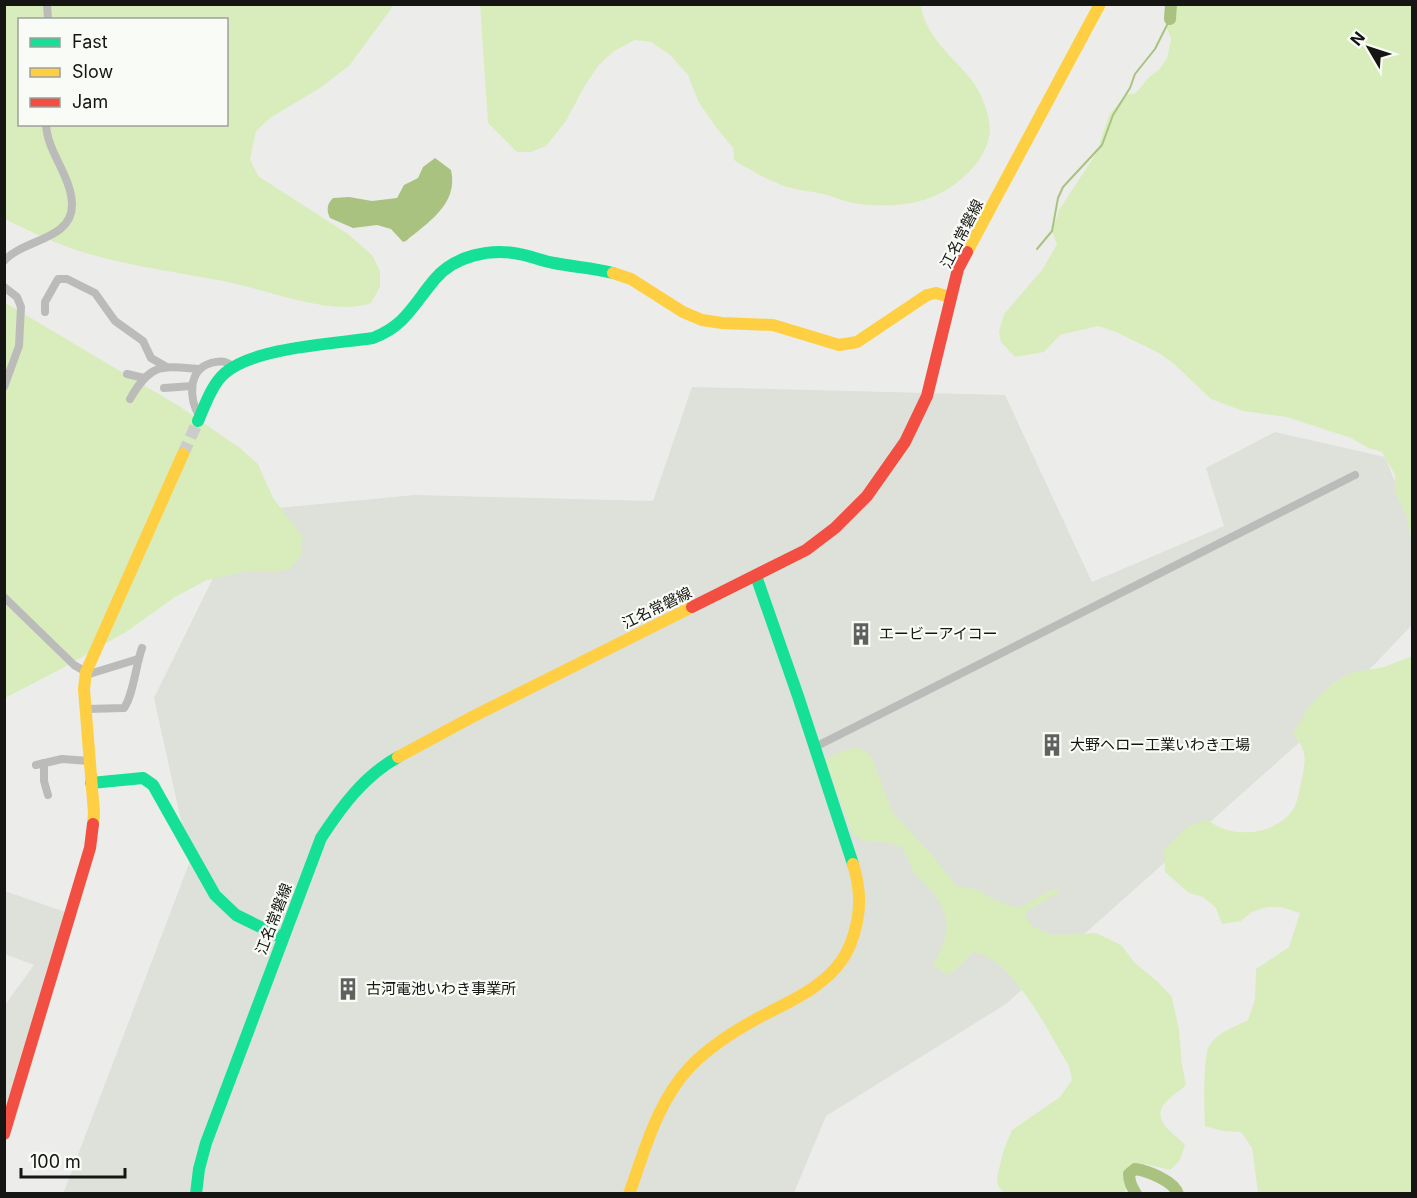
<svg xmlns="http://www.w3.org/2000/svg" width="1417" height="1198" font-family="Inter,'Noto Sans JP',sans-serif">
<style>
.built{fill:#dde1d9}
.green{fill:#d9edbc;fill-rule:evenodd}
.water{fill:#a9c280}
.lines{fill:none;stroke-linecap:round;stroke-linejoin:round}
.stream{stroke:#a9c280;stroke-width:2}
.river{stroke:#a9c280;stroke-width:12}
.secondary-tunnel{stroke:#cccdca;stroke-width:12;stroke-dasharray:12 6;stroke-linecap:butt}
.street{stroke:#bbbbba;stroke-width:8}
.fast{stroke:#16e098;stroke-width:12}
.slow{stroke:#ffcf43;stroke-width:12}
.jam{stroke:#f24e42;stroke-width:12}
.labels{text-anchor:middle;stroke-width:4.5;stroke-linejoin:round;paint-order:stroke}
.street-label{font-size:15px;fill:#151614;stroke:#f9fcf6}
.poi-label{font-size:15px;fill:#151614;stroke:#f9fcf6;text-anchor:start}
</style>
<rect width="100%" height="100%" fill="#ecedea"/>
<g class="built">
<path d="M692,387L1005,395L1092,582L1224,526L1206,468L1275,432L1385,457L1412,524V625L1301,741L1006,1004L826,1116L794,1193L63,1194L190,861L154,698L246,511L415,495L653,501Z"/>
<path d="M5,891L68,913L5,1115V1005L34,965L5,954Z"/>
</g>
<g class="green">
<path d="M4,5H394L349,66L320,88L270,118L256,131L250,159L258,176L348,234L372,255L380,271V287L371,303C334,317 267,290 228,282C182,273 134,267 89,254C60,246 31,232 5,219ZM20,20H226V124H20Z"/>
<path d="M480,5H921C925,36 952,56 971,79C980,91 986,106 989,120C993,140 983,156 971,170C940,203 901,209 858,204C846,202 835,197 823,194C811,191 799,191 787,187C768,180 751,171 734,160L733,148L715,126L698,101L688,75L670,55L651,42L635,40L614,51L598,66L584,87L566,121L546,146L531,152H517L488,123Z"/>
<path d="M1177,5H1412V546L1407,517L1395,492V475L1382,452L1368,448L1351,438L1287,417L1243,411L1211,399L1173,363L1159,353L1116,332L1098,326L1060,335L1044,352L1015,357L1001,342L999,331L1004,314L1042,270L1057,244L1052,231L1059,210L1097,152L1109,115L1126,95L1136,93L1148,78L1159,70L1167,58L1171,40L1167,28Z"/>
<path d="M4,302L179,406L240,448L258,464L273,498L303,537L301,555L290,569L279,571H247L207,580L175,597L126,632L59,670L5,698Z"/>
<path d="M1412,656V1193H1258L1252,1148L1241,1132L1223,1131L1205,1126C1204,1111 1203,1057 1209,1046C1217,1032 1235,1027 1248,1020L1255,999L1256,969L1289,947L1300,913L1281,907H1267L1252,912L1241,921L1222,924L1216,908L1203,897L1189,893L1165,872L1164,849L1189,826L1206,820C1213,823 1220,828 1227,830C1251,836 1280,830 1294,808C1298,801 1299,790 1301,782C1306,760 1308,752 1293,734L1310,705L1332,684L1350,673L1384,667Z"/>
<path d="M857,748L864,750L871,756L893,813L932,855L955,885L962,888L968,887L982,892L994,900L1019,908L1049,891L1061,888L1056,894L1027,911L1025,916L1032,926L1052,935L1096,933L1121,945L1135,963L1158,982L1172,997L1179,1030L1182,1065L1186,1085C1173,1097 1148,1108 1168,1129C1173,1135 1180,1138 1185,1145L1180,1160L1170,1170L1145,1164L1132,1173L1124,1193H1004L998,1186L997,1177L1004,1149L1012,1130L1060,1097L1072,1080L1069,1066C1049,1034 1013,957 973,952L952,973H944L933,965C951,933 953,915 927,886C924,882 920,880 917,876C908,867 910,852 898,846C882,837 864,848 852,832L826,762L827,759C837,753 846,749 857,748Z"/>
</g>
<path class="water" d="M435,158L451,170C459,204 427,223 406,241L403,242L391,229L377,225L353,228L330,218C326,210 327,204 333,198L349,197L372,201L397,198L404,185L418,178L423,167Z"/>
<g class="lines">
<path class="stream" d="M1037,249L1052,231L1058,198L1063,187L1102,145L1113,115L1130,88L1135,74L1155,49L1170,19"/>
<g class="river">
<path d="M1170,19L1171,4"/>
<path d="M1136,1194C1132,1187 1129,1182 1129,1174L1135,1169C1148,1171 1174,1181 1178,1194"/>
</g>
<path class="secondary-tunnel" d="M183,454L198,421"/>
<g class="street">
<path d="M47,4L48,20"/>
<path d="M4,261C23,239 73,240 72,204C71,175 47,152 46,124"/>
<path d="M4,287L17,297L21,307L19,346L4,387"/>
<path d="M45,312V302L58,279H67L95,293L115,321L143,341L151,358L165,366"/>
<path d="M127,374L144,378"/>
<path d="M164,388L192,386"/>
<path d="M130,399C151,363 160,366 199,369"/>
<path d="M200,417C189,400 187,370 211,363C221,360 226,361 234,367"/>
<path d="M4,597L74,665L86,672"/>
<path d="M86,675L138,659"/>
<path d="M86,709L124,708C133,696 136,664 142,648"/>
<path d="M815,747C995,656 1176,567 1355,475"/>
<path d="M44,763V781L48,795"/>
<path d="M36,765L62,759L89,761"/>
</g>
<g class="fast">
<path d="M198,421C205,405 212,384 225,373C255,347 334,344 373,338C406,325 413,305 435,279C454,256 490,248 519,254C531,256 542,261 554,263C574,267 594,268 613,273"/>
<path d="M756,576L798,696L853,864"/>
<path d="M91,783L143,778L153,785L215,895L236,915L283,938"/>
<path d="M196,1194L199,1169L206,1143L321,838C342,806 364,776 398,757"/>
</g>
<g class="slow">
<path d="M967,252L1100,4"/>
<path d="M613,273L631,279L683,312L702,320L722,323L773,325L839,345L857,342L927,295L936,293L950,297"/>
<path d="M398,757L474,716L692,607"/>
<path d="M93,824L94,813L84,689L86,672L183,454"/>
<path d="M629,1194C645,1150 657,1102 690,1067C710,1046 734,1031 760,1017C788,1002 823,988 842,960C850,949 854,936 857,922C861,903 859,883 853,864"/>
</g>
<g class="jam">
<path d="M692,607L806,550L835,528L867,496L905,442L927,396L958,269L967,252"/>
<path d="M4,1134L90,848L93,824"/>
</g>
</g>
<defs>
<g id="building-bare" transform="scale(1.8)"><path d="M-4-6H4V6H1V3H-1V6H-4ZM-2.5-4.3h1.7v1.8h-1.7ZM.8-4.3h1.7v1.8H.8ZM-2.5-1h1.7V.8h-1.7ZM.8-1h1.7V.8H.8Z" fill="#60615f" stroke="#f9fcf6" stroke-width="2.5" paint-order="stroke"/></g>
</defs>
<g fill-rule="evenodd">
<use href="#building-bare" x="861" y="634"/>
<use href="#building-bare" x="1052" y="745"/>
<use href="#building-bare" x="348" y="989"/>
</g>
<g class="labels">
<g class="street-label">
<text transform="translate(962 234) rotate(-63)" y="5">江名常磐線</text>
<text transform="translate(657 608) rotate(-26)" y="5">江名常磐線</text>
<text transform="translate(274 919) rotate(-69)" y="5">江名常磐線</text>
</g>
<g class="poi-label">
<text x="879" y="639">エービーアイコー</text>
<text x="1070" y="750">大野ヘロー工業いわき工場</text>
<text x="366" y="994">古河電池いわき事業所</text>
</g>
</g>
<rect width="1417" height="1198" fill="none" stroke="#151614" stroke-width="12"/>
<rect x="18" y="18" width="210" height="108" fill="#f9fcf6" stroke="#9ea09c" stroke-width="1.5"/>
<rect x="30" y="38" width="30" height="9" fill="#16e098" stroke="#9ea09c" stroke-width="1.5"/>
<text x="72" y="48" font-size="18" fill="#151614">Fast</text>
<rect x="30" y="68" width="30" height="9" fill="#ffcf43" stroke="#9ea09c" stroke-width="1.5"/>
<text x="72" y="78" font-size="18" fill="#151614">Slow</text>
<rect x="30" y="98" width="30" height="9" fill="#f24e42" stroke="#9ea09c" stroke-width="1.5"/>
<text x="72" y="108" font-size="18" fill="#151614">Jam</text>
<g transform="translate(1369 48) rotate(309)" stroke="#f9fcf6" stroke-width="4.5" paint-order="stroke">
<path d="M0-4.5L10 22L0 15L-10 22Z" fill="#151614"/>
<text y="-9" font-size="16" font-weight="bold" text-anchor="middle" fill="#151614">N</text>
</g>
<path d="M21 1168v9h104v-9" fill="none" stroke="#151614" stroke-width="3"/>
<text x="30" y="1168" font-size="18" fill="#151614" stroke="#f9fcf6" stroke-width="4.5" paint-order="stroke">100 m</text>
</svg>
